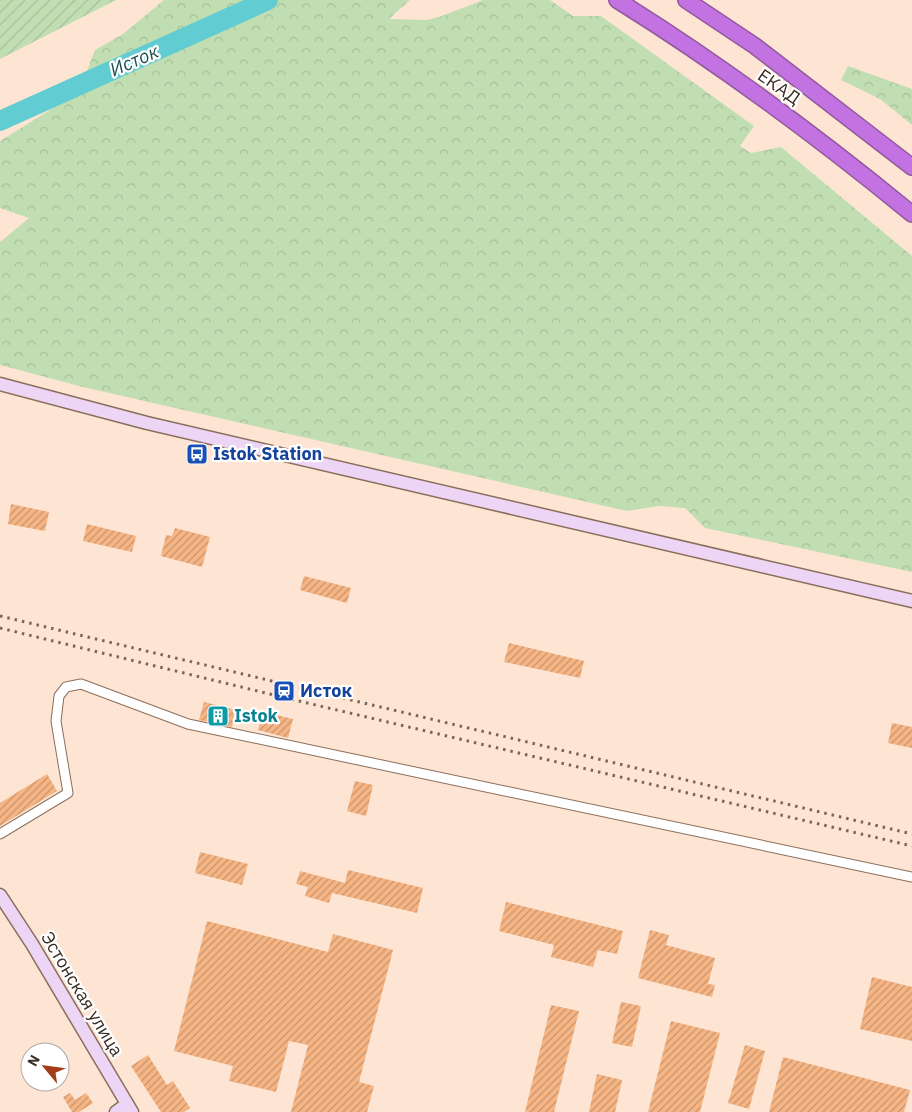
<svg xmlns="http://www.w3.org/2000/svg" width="912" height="1112" font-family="'IBM Plex Sans',sans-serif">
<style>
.forest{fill:url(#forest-crowns)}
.garden{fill:url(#garden-furrows)}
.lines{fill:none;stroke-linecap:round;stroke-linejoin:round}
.river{stroke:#61cdd3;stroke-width:20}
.building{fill:url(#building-hatch)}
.street-casing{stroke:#8a6e5a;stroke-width:11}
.secondary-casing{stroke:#8a6e5a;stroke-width:15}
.highway-casing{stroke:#925a9e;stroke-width:18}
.street{stroke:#fff;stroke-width:9}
.secondary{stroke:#edd5f6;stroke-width:12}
.highway{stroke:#c272e1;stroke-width:15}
.rail{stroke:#77675b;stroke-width:3;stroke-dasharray:2.5 5;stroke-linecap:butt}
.labels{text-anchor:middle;stroke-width:4.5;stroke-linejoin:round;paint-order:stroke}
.street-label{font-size:18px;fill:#382c23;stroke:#fff}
.transit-label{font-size:18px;font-weight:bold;fill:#164399;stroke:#fff;text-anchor:start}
.culture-label{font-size:18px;font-weight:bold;fill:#0d838f;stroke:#fff;text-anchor:start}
.water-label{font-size:19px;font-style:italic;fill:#1b4c4e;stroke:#fff}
</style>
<defs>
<pattern id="forest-crowns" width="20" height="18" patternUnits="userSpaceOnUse" patternTransform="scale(1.25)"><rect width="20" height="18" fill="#c1deb3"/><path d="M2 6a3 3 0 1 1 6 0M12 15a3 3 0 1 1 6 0" fill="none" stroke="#a7bf9a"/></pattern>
<pattern id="garden-furrows" width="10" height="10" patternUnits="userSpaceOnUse" patternTransform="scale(1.25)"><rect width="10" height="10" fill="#c1deb3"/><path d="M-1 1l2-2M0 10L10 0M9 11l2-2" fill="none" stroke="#a7bf9a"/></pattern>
<pattern id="building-hatch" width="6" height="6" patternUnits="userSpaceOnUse" patternTransform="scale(1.25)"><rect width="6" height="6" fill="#f6b584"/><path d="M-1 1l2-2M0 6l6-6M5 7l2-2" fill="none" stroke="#c8936c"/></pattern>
</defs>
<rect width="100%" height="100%" fill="#fee5d3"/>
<g class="forest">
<path d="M164,0H410L389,19L427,20L442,16L483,0H550L573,16H601L754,126L740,146L751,153L781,147L912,256V572L705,528L685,508L659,506L627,511L83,387L0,365V242L29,218L0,208V141L79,92L95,50L123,34Z"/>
<path d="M848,66L912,89V125L880,99L841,80Z"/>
</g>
<path class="garden" d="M0,0H116L0,59Z"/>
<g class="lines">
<path class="river" d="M0,121L268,0"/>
</g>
<g class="building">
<path d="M11,504L49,512L45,531L8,524Z"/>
<path d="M87,524L136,536L132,552L83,541Z"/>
<path d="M175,528L210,537L202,567L161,556L166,535L172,536Z"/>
<path d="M304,576L351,588L347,603L300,590Z"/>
<path d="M509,643L584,661L580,678L504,662Z"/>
<path d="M204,702L236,710L232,727L199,720Z"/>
<path d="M263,712L293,719L288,738L258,730Z"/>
<path d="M892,723L912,727V748L888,743Z"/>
<path d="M47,774L57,791L0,826V803Z"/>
<path d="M355,781L373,785L366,816L347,811Z"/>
<path d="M200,852L248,864L242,885L195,873Z"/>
<path d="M348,870L423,888L417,913L332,893L329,903L305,896L308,887L296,884L300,871L345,883Z"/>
<path d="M506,902L623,931L617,954L598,950L593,967L551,957L554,945L499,931Z"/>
<path d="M207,921L328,952L333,934L393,950L359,1082L374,1086L367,1112H291L308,1045L289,1041L276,1092L229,1081L233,1066L174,1051Z"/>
<path d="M650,930L669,935L666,945L715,958L708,984L715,985L712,997L638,978Z"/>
<path d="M872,977L912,987V1041L860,1029Z"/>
<path d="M621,1002L641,1006L632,1047L612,1043Z"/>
<path d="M551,1005L579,1011L554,1112H525Z"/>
<path d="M671,1021L720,1033L700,1112H648Z"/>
<path d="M745,1045L765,1051L749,1109L728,1103Z"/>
<path d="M148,1055L167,1085L173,1081L190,1108L184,1112H161L131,1066Z"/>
<path d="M783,1057L910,1090L904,1112H769Z"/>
<path d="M597,1074L622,1080L615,1112H589Z"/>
<path d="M70,1093L75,1100L86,1093L93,1103L79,1112H72L63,1097Z"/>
</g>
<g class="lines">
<g class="street-casing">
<path id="street" d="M0,834L68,793L56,721L59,696L66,687L81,684L188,724L912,877"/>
</g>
<g class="secondary-casing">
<g id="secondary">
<path d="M0,384L147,423L912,601"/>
<path d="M0,895L32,944L132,1112"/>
<path d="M116,1112L127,1104"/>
</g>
</g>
<g class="highway-casing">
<g id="highway">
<path d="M617,0C720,64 818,137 912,214"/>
<path d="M686,0L755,46L912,167"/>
</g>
</g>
<use href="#street" class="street"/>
<use href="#secondary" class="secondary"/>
<use href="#highway" class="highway"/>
<g class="rail">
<path d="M0,616L912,834"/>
<path d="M0,628L282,697L912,846"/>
</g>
</g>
<defs>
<g id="bus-square" transform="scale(1.125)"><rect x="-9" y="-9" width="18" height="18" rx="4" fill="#1a4fb4" stroke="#fff"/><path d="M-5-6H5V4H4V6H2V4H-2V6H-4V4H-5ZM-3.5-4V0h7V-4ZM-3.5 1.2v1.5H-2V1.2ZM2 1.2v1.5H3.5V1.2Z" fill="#fff"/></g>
<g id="station-square" transform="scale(1.125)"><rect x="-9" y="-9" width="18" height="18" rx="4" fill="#1a4fb4" stroke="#fff"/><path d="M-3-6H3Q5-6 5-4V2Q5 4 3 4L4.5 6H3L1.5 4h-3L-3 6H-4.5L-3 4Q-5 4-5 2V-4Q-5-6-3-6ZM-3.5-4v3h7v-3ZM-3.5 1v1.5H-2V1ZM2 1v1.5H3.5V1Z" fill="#fff"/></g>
<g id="building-square" transform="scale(1.125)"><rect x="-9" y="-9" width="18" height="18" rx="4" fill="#0f9aa8" stroke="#fff"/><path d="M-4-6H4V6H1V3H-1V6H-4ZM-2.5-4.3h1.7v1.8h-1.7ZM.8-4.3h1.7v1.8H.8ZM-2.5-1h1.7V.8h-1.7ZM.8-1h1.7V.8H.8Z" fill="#fff"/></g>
</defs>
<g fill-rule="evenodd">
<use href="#bus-square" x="197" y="454"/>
<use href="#station-square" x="284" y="691"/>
<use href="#building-square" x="218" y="716"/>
</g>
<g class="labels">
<g class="street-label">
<text transform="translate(779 87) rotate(35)" y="6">ЕКАД</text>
<text transform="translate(82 994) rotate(59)" y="6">Эстонская улица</text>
</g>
<g class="transit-label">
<text x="213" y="460">Istok Station</text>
<text x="300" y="697">Исток</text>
</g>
<g class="culture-label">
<text x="234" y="722">Istok</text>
</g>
<g class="water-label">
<text transform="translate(134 60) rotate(-24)" y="7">Исток</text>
</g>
</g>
<g transform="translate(45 1067) rotate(299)"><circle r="24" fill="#ffffff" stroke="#afaba7"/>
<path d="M0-4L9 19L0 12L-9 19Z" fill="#a33d18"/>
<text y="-8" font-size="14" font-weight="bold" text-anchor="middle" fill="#382c23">N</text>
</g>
</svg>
